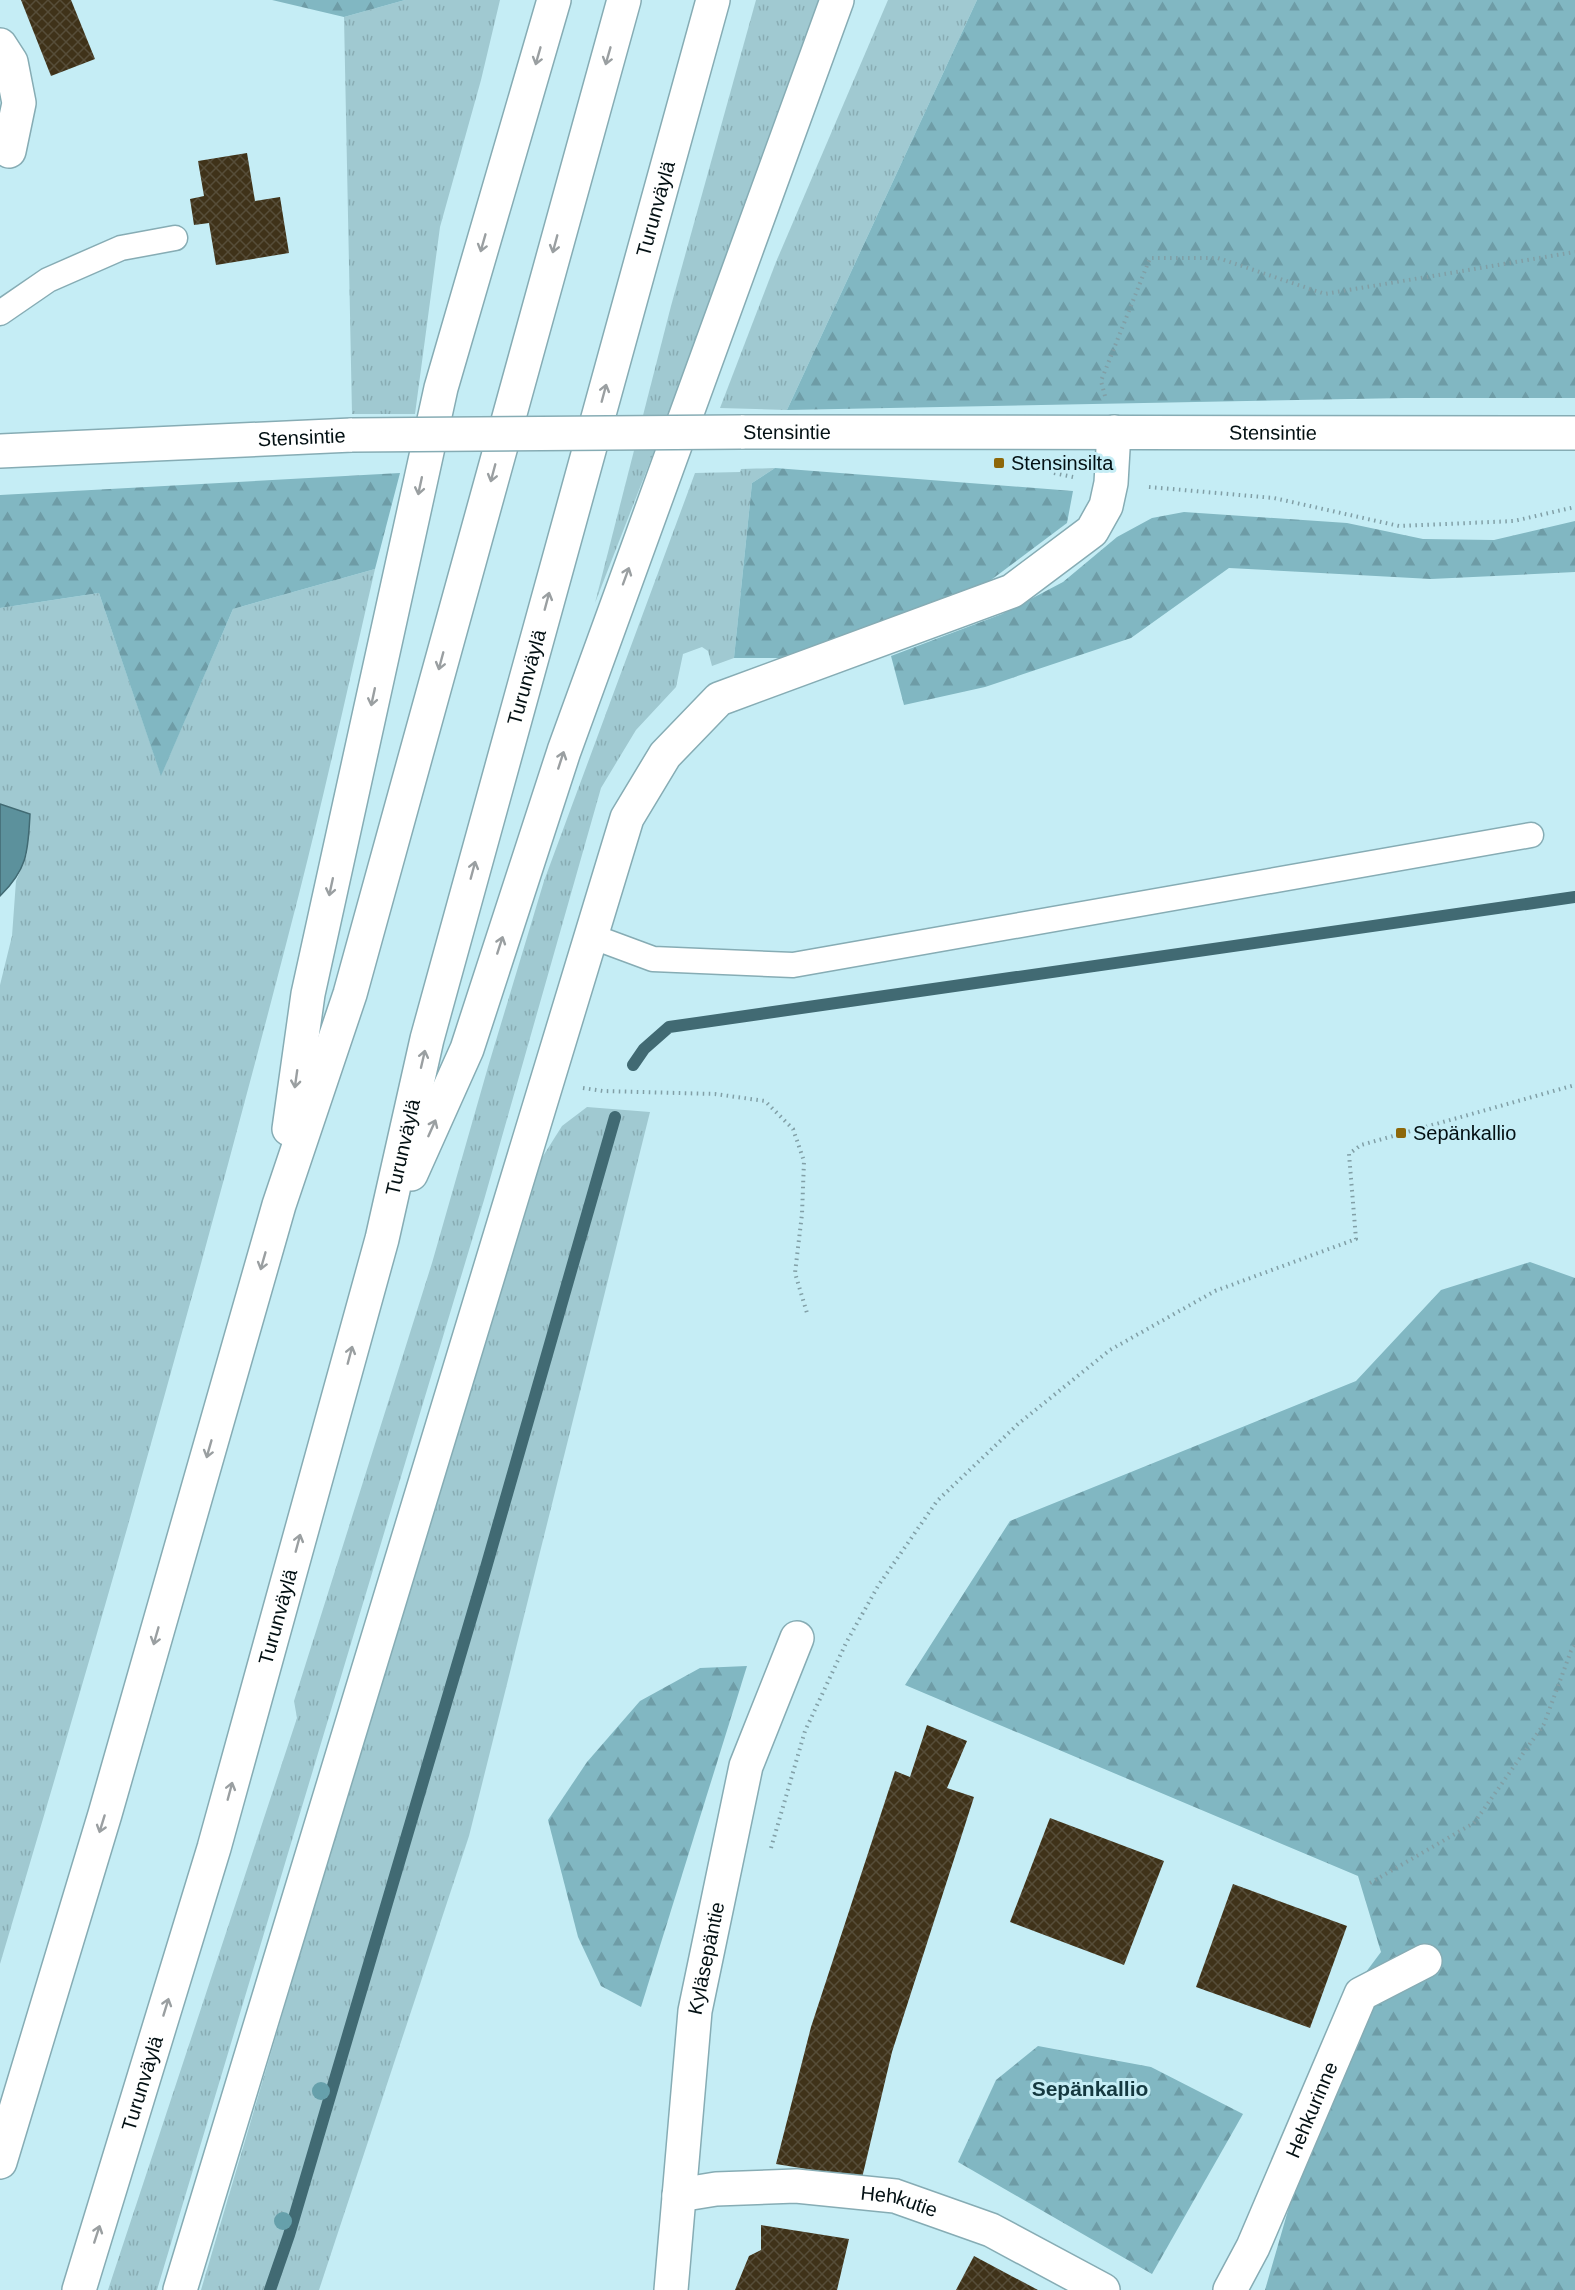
<svg xmlns="http://www.w3.org/2000/svg" width="1575" height="2290" font-family="Arial,sans-serif">
<style>
.grass{fill:url(#grass-tufts)}
.forest{fill:url(#forest-firs)}
.water{fill:#5c919c;stroke:#416a73;stroke-width:1.5}
.lines{fill:none;stroke-linecap:round;stroke-linejoin:round}
.stream{stroke:#416a73;stroke-width:12}
.building{fill:url(#building-cross-hatch)}
.service-casing{stroke:#86acb4;stroke-width:27}
.minor-casing{stroke:#86acb4;stroke-width:36}
.secondary-casing{stroke:#86acb4;stroke-width:36}
.motorway-casing{stroke:#86acb4;stroke-width:36}
.path{stroke:#819fa6;stroke-width:4;stroke-dasharray:1.5 4.5;stroke-linecap:butt}
.service{stroke:#fff;stroke-width:24}
.minor{stroke:#fff;stroke-width:33}
.secondary{stroke:#fff;stroke-width:33}
.motorway{stroke:#fff;stroke-width:33}
.secondary-bridge-casing{stroke:#86acb4;stroke-width:36;stroke-linecap:butt}
.secondary-bridge{stroke:#fff;stroke-width:33}
.tree{fill:#66a0ab}
.oneway{stroke:#9a9fa1}
.poi-dot{fill:#8d6709;stroke:#c5edf5;stroke-width:2}
.labels{text-anchor:middle;stroke-width:6;stroke-linejoin:round;paint-order:stroke}
.street-label{font-size:20px;fill:#031013;stroke:#c5edf5}
.poi-label{font-size:20px;fill:#031013;stroke:#c5edf5;text-anchor:start}
.neighbourhood-label{font-size:21px;font-weight:bold;fill:#14383f;stroke:#c5edf5}
</style>
<defs>
<pattern id="grass-tufts" width="24" height="20" patternUnits="userSpaceOnUse" patternTransform="scale(1.5)"><rect width="24" height="20" fill="#a0c9d1"/><path d="M3 7l-1-3M5 7V3M7 7l1-3M15 17l-1-3M17 17v-4M19 17l1-3" fill="none" stroke="#88acb3"/></pattern>
<pattern id="forest-firs" width="22" height="20" patternUnits="userSpaceOnUse" patternTransform="scale(1.5)"><rect width="22" height="20" fill="#81b7c2"/><path d="M5 1l3.5 6h-7zM16 11l3.5 6h-7z" fill="#6e9ca6"/></pattern>
<pattern id="building-cross-hatch" width="8" height="8" patternUnits="userSpaceOnUse" patternTransform="scale(1.5)"><rect width="8" height="8" fill="#3f3219"/><path d="M0 0l8 8M0 8l8-8" fill="none" stroke="#564d39"/></pattern>
</defs>
<rect width="100%" height="100%" fill="#c5edf5"/>
<g class="grass">
<path d="M405,0H500L481,80L440,227L415,414H352L344,17Z"/>
<path d="M756,0H820L722,277L595,603L671,306Z"/>
<path d="M888,0H977L787,410L720,408L776,262Z"/>
<path d="M775,468L752,483L734,658L712,666L708,651L702,647L683,654L676,687L636,730L601,788L484,1200L157,2290H108L297,1718L294,1701L432,1263L488,1067L544,881L695,473L740,472L741,469Z"/>
<path d="M375,569C350,678 326,787 299,894C207,1253 106,1609 0,1964V985L12,936L16,881L27,854L30,814L0,804V608L99,593L161,775L233,609Z"/>
<path d="M587,1107L650,1112L469,1836L319,2290H201L385,1666L540,1161L562,1126Z"/>
</g>
<g class="forest">
<path d="M272,0H405L344,17Z"/>
<path d="M977,0H1575V398H1405L787,410Z"/>
<path d="M775,468L1073,491L1067,523L987,583L786,658H734L752,483Z"/>
<path d="M400,473L375,569L233,609L161,776L99,593L0,608V495Z"/>
<path d="M1184,512L1347,523L1423,539L1494,540L1575,521V572L1431,579L1229,568L1131,638L985,687L904,705L891,656L1002,614L1063,582L1117,537L1152,518Z"/>
<path d="M1530,1262L1575,1278V2290H1265L1351,1992L1381,1952L1358,1876L905,1685L1010,1521L1356,1381L1441,1290Z"/>
<path d="M747,1666L641,2007L601,1986L578,1937L548,1820L587,1762L640,1701L700,1668Z"/>
<path d="M1038,2046L1151,2067L1243,2114L1152,2274L958,2162L996,2080Z"/>
</g>
<path class="water" d="M0,804L30,814C28,851 28,869 0,896Z"/>
<g class="lines">
<g class="stream">
<path d="M633,1065L644,1049L669,1027L1575,897"/>
<path d="M270,2290L289,2235L485,1571L615,1117"/>
</g>
</g>
<g class="building">
<path d="M21,0H71L95,59L51,76Z"/>
<path d="M247,153L255,201L280,197L289,253L216,265L209,223L194,225L190,199L204,196L198,161Z"/>
<path d="M927,1725L967,1741L947,1788L974,1797L892,2052L862,2178L776,2164L811,2027L895,1771L910,1777Z"/>
<path d="M1050,1818L1164,1861L1124,1965L1010,1922Z"/>
<path d="M1233,1884L1347,1926L1310,2028L1196,1987Z"/>
<path d="M761,2225L849,2239L837,2290H735L749,2256L761,2250Z"/>
<path d="M974,2256L1038,2290H956Z"/>
</g>
<g class="lines">
<g class="service-casing">
<g id="service">
<path d="M0,313L48,280L121,248L175,238"/>
<path d="M591,936L653,959L793,965L1531,835"/>
</g>
</g>
<g class="minor-casing">
<g id="minor">
<path d="M0,45L11,62L19,103L9,151"/>
<path id="s1" d="M679,2195L716,2189L796,2186L895,2196L991,2230L1103,2290"/>
<path d="M180,2290L627,818L665,755L719,699L1012,591L1092,531L1106,506L1111,483L1114,432"/>
<path id="s2" d="M1230,2290L1253,2247L1361,1994L1425,1961"/>
</g>
</g>
<g class="secondary-casing">
<g id="secondary">
<path id="s3" d="M741,432L1575,433"/>
<path id="s4" d="M0,451L352,435"/>
<path id="s5" d="M671,2290L695,2011L746,1766L797,1638"/>
</g>
</g>
<g class="motorway-casing">
<g id="motorway">
<path d="M289,1129L308,994L441,388L554,0"/>
<path d="M411,1174L467,1049L564,751L837,0"/>
<path d="M0,2162L105,1814L279,1205L350,994L624,0"/>
<path id="s6" d="M79,2290L214,1848L382,1239L427,1039L713,0"/>
</g>
</g>
<g class="path">
<path d="M1105,396L1101,381L1150,258H1218L1325,294L1575,252"/>
<path d="M1054,473L1073,477"/>
<path d="M1149,487L1274,498L1399,526L1514,521L1575,507"/>
<path d="M583,1088L603,1091L715,1094L765,1101L793,1129L804,1161L802,1214L795,1273L807,1313"/>
<path d="M771,1848L805,1731L846,1643L878,1586L937,1501L1018,1424L1110,1350L1215,1291L1356,1239L1349,1154L1361,1145L1575,1085"/>
<path d="M1370,1883L1474,1823L1544,1724L1571,1651L1575,1645"/>
</g>
<use href="#service" class="service"/>
<use href="#minor" class="minor"/>
<use href="#secondary" class="secondary"/>
<use href="#motorway" class="motorway"/>
<g class="secondary-bridge-casing">
<path id="secondary-bridge" d="M352,435L741,432"/>
</g>
<use href="#secondary-bridge" class="secondary-bridge"/>
</g>
<g class="tree">
<circle cx="321" cy="2091" r="9"/>
<circle cx="283" cy="2221" r="9"/>
</g>
<defs><path id="oneway-shaft" d="M-6 0H5M1.5-3L5.5 0L1.5 3" fill="none" stroke-width="1.6" stroke-linecap="round" stroke-linejoin="round" transform="scale(1.5)"/></defs>
<g class="oneway">
<use href="#oneway-shaft" transform="translate(538 56) rotate(106)"/>
<use href="#oneway-shaft" transform="translate(608 56) rotate(106)"/>
<use href="#oneway-shaft" transform="translate(483 243) rotate(106)"/>
<use href="#oneway-shaft" transform="translate(555 244) rotate(105)"/>
<use href="#oneway-shaft" transform="translate(604 393) rotate(-75)"/>
<use href="#oneway-shaft" transform="translate(493 473) rotate(105)"/>
<use href="#oneway-shaft" transform="translate(420 486) rotate(102)"/>
<use href="#oneway-shaft" transform="translate(626 576) rotate(-70)"/>
<use href="#oneway-shaft" transform="translate(547 601) rotate(-75)"/>
<use href="#oneway-shaft" transform="translate(441 661) rotate(105)"/>
<use href="#oneway-shaft" transform="translate(373 697) rotate(102)"/>
<use href="#oneway-shaft" transform="translate(561 760) rotate(-72)"/>
<use href="#oneway-shaft" transform="translate(473 870) rotate(-75)"/>
<use href="#oneway-shaft" transform="translate(331 887) rotate(102)"/>
<use href="#oneway-shaft" transform="translate(500 945) rotate(-72)"/>
<use href="#oneway-shaft" transform="translate(423 1059) rotate(-77)"/>
<use href="#oneway-shaft" transform="translate(296 1079) rotate(98)"/>
<use href="#oneway-shaft" transform="translate(432 1128) rotate(-66)"/>
<use href="#oneway-shaft" transform="translate(263 1261) rotate(106)"/>
<use href="#oneway-shaft" transform="translate(350 1355) rotate(-75)"/>
<use href="#oneway-shaft" transform="translate(209 1449) rotate(106)"/>
<use href="#oneway-shaft" transform="translate(298 1543) rotate(-75)"/>
<use href="#oneway-shaft" transform="translate(156 1636) rotate(106)"/>
<use href="#oneway-shaft" transform="translate(230 1791) rotate(-75)"/>
<use href="#oneway-shaft" transform="translate(102 1824) rotate(107)"/>
<use href="#oneway-shaft" transform="translate(166 2007) rotate(-73)"/>
<use href="#oneway-shaft" transform="translate(97 2234) rotate(-72)"/>
</g>
<g class="poi-dot">
<rect x="993" y="457" width="12" height="12" rx="3"/>
<rect x="1395" y="1127" width="12" height="12" rx="3"/>
</g>
<g class="labels">
<g class="street-label">
<text dy="7" stroke="none"><textPath href="#s6" startOffset="2160">Turunväylä</textPath></text>
<text dy="7" stroke="none"><textPath href="#s3" startOffset="46">Stensintie</textPath></text>
<text dy="7" stroke="none"><textPath href="#s3" startOffset="532">Stensintie</textPath></text>
<text dy="7" stroke="none"><textPath href="#s4" startOffset="302">Stensintie</textPath></text>
<text dy="7" stroke="none"><textPath href="#s6" startOffset="1674">Turunväylä</textPath></text>
<text dy="7" stroke="none"><textPath href="#s6" startOffset="1188">Turunväylä</textPath></text>
<text dy="7" stroke="none"><textPath href="#s6" startOffset="702">Turunväylä</textPath></text>
<text dy="7" stroke="none"><textPath href="#s5" startOffset="334">Kyläsepäntie</textPath></text>
<text dy="7" stroke="none"><textPath href="#s6" startOffset="216">Turunväylä</textPath></text>
<text dy="7" stroke="none"><textPath href="#s2" startOffset="198">Hehkurinne</textPath></text>
<text dy="7" stroke="none"><textPath href="#s1" startOffset="222">Hehkutie</textPath></text>
</g>
<g class="poi-label">
<text x="1011" y="470">Stensinsilta</text>
<text x="1413" y="1140">Sepänkallio</text>
</g>
<g class="neighbourhood-label">
<text x="1090" y="2096">Sepänkallio</text>
</g>
</g>
</svg>
